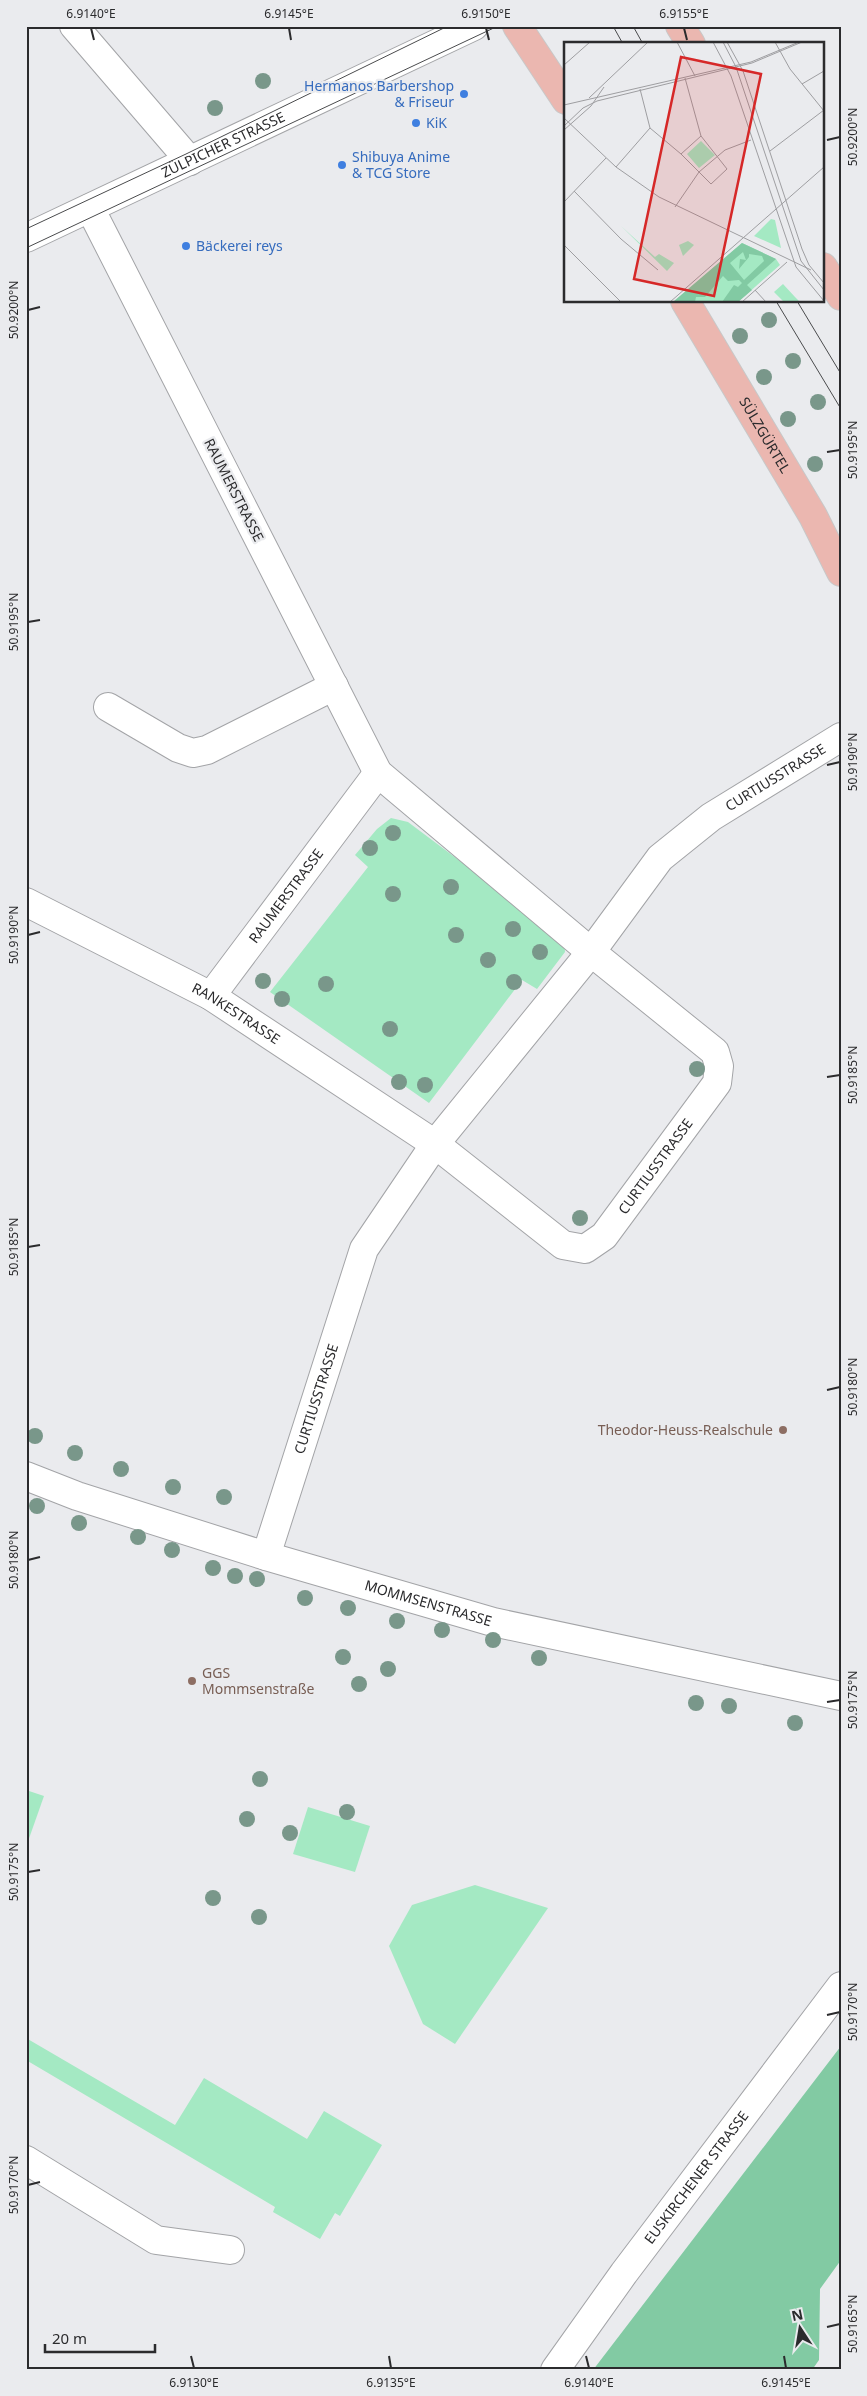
<svg xmlns="http://www.w3.org/2000/svg" width="867" height="2396" font-family="'Noto Sans',sans-serif">
<style>
.green{fill:#a4e9c3}
.forest{fill:#82caa3}
.lines{fill:none;stroke-linecap:round;stroke-linejoin:round}
.minor-casing{stroke:#a3a4a7;stroke-width:30}
.major-casing{stroke:#c8c8c8;stroke-width:30}
.minor{stroke:#fff;stroke-width:28}
.major{stroke:#ebb7b0;stroke-width:28}
.tram{stroke:#4a4b4d;stroke-width:1}
.tree{fill:#79978a}
.ticks{fill:none;stroke:#2b2b2d;stroke-width:2}
.shop-dot{fill:#3f7fe0;stroke:#eaebee;stroke-width:2}
.education-dot{fill:#8d6e63;stroke:#eaebee;stroke-width:2}
.labels{text-anchor:middle;stroke-width:4.5;stroke-linejoin:round;paint-order:stroke}
.shop-label{font-size:14px;fill:#366cbe;stroke:#eaebee;text-anchor:start}
.street-label{font-size:14px;fill:#2b2b2d;stroke:#eaebee}
.education-label{font-size:14px;fill:#785e54;stroke:#eaebee;text-anchor:end}
.inset-road{fill:none;stroke:#9e9ea1;stroke-width:1}
.view{fill:#d62828;fill-opacity:0.15;stroke:#d62828;stroke-width:2.5}
.inset-edge{fill:none;stroke:#2b2b2d;stroke-width:2.5}
.neatline{fill:none;stroke:#2b2b2d;stroke-width:2}
.ticks-label{font-size:12px;text-anchor:middle;fill:#2b2b2d}
</style>
<rect width="100%" height="100%" fill="#eaebee"/>
<g class="green">
<path d="M391,818L408,822L564,939L565,952L537,989L522,980L429,1103L270,992L368,867L355,855L377,829Z"/>
<path d="M26,1790L44,1796L26,1847Z"/>
<path d="M308,1807L370,1826L355,1872L293,1854Z"/>
<path d="M475,1885L548,1908L455,2044L423,2024L389,1946L412,1905Z"/>
<path d="M26,2038L175,2125L204,2078L307,2139L324,2111L382,2145L340,2216L335,2213L320,2239L273,2212L275,2207L26,2060Z"/>
</g>
<path class="forest" d="M841,2046V2260L820,2289L819,2360L812,2370H593Z"/>
<g class="lines">
<g class="minor-casing">
<g id="minor">
<path d="M74,26L190,161"/>
<path id="s1" d="M26,238L474,26"/>
<path d="M108,707L178,748L193,753L207,750L334,686"/>
<path id="s2" d="M26,902L211,996L435,1144L563,1245L585,1249L604,1236L717,1083L719,1066L715,1052L591,952L378,773L90,208"/>
<path id="s3" d="M211,996L378,773"/>
<path id="s4" d="M26,1476L77,1496L266,1556L493,1622L841,1696"/>
<path id="s5" d="M266,1556L364,1249L435,1144L591,952L660,858L711,817L841,737"/>
<path d="M26,2160L156,2240L230,2250"/>
<path id="s6" d="M555,2370L624,2273L841,1986"/>
</g>
</g>
<g class="major-casing">
<g id="major">
<path d="M517,26L566,100"/>
<path d="M680,26L691,44"/>
<path d="M823,267L841,296"/>
<path id="s7" d="M685,301L813,516L841,572"/>
</g>
</g>
<use href="#minor" class="minor"/>
<use href="#major" class="major"/>
<g class="tram">
<path d="M613,26L623,44"/>
<path d="M633,26L643,44"/>
<path d="M26,229L186,154L448,26"/>
<path d="M26,248L498,26"/>
<path d="M776,301L841,409"/>
<path d="M797,301L841,374"/>
</g>
</g>
<g class="tree">
<circle cx="263" cy="81" r="8"/>
<circle cx="215" cy="108" r="8"/>
<circle cx="769" cy="320" r="8"/>
<circle cx="740" cy="336" r="8"/>
<circle cx="793" cy="361" r="8"/>
<circle cx="764" cy="377" r="8"/>
<circle cx="818" cy="402" r="8"/>
<circle cx="788" cy="419" r="8"/>
<circle cx="815" cy="464" r="8"/>
<circle cx="393" cy="833" r="8"/>
<circle cx="370" cy="848" r="8"/>
<circle cx="451" cy="887" r="8"/>
<circle cx="393" cy="894" r="8"/>
<circle cx="513" cy="929" r="8"/>
<circle cx="456" cy="935" r="8"/>
<circle cx="540" cy="952" r="8"/>
<circle cx="488" cy="960" r="8"/>
<circle cx="263" cy="981" r="8"/>
<circle cx="514" cy="982" r="8"/>
<circle cx="326" cy="984" r="8"/>
<circle cx="282" cy="999" r="8"/>
<circle cx="390" cy="1029" r="8"/>
<circle cx="697" cy="1069" r="8"/>
<circle cx="399" cy="1082" r="8"/>
<circle cx="425" cy="1085" r="8"/>
<circle cx="580" cy="1218" r="8"/>
<circle cx="35" cy="1436" r="8"/>
<circle cx="75" cy="1453" r="8"/>
<circle cx="121" cy="1469" r="8"/>
<circle cx="173" cy="1487" r="8"/>
<circle cx="224" cy="1497" r="8"/>
<circle cx="37" cy="1506" r="8"/>
<circle cx="79" cy="1523" r="8"/>
<circle cx="138" cy="1537" r="8"/>
<circle cx="172" cy="1550" r="8"/>
<circle cx="213" cy="1568" r="8"/>
<circle cx="235" cy="1576" r="8"/>
<circle cx="257" cy="1579" r="8"/>
<circle cx="305" cy="1598" r="8"/>
<circle cx="348" cy="1608" r="8"/>
<circle cx="397" cy="1621" r="8"/>
<circle cx="442" cy="1630" r="8"/>
<circle cx="493" cy="1640" r="8"/>
<circle cx="343" cy="1657" r="8"/>
<circle cx="539" cy="1658" r="8"/>
<circle cx="388" cy="1669" r="8"/>
<circle cx="359" cy="1684" r="8"/>
<circle cx="696" cy="1703" r="8"/>
<circle cx="729" cy="1706" r="8"/>
<circle cx="795" cy="1723" r="8"/>
<circle cx="260" cy="1779" r="8"/>
<circle cx="347" cy="1812" r="8"/>
<circle cx="247" cy="1819" r="8"/>
<circle cx="290" cy="1833" r="8"/>
<circle cx="213" cy="1898" r="8"/>
<circle cx="259" cy="1917" r="8"/>
</g>
<path class="ticks" d="M91,28L94,40M289,28L291,40M486,28L489,40M684,28L687,40M827,140L840,137M28,310L40,307M827,452L840,450M28,622L40,620M827,765L840,762M28,935L40,932M827,1077L840,1075M28,1247L40,1245M827,1390L840,1387M28,1560L40,1557M827,1702L840,1700M28,1872L40,1870M827,2015L840,2012M28,2185L40,2182M827,2327L840,2324M191,2356L194,2368M389,2356L391,2368M586,2356L589,2368M784,2356L786,2368"/>
<g class="shop-dot">
<circle cx="464" cy="94" r="5"/>
<circle cx="416" cy="123" r="5"/>
<circle cx="342" cy="165" r="5"/>
<circle cx="186" cy="246" r="5"/>
</g>
<g class="education-dot">
<circle cx="783" cy="1430" r="5"/>
<circle cx="192" cy="1681" r="5"/>
</g>
<g class="labels">
<g class="shop-label">
<text x="454" y="91" text-anchor="end">Hermanos Barbershop<tspan x="454" dy="16">&amp; Friseur</tspan></text>
<text x="426" y="128">KiK</text>
<text x="352" y="162">Shibuya Anime<tspan x="352" dy="16">&amp; TCG Store</tspan></text>
<text x="196" y="251">Bäckerei reys</text>
</g>
<g class="street-label">
<text dy="5" stroke="none"><textPath href="#s1" startOffset="218">ZÜLPICHER STRASSE</textPath></text>
<text dy="5" stroke="none"><textPath href="#s7" startOffset="156">SÜLZGÜRTEL</textPath></text>
<text transform="translate(234 490) rotate(63)" y="5">RAUMERSTRASSE</text>
<text dy="5" stroke="none"><textPath href="#s5" startOffset="954">CURTIUSSTRASSE</textPath></text>
<text dy="5" stroke="none"><textPath href="#s3" startOffset="125">RAUMERSTRASSE</textPath></text>
<text dy="5" stroke="none"><textPath href="#s2" startOffset="238">RANKESTRASSE</textPath></text>
<text dy="5" stroke="none"><textPath href="#s2" startOffset="771">CURTIUSSTRASSE</textPath></text>
<text dy="5" stroke="none"><textPath href="#s5" startOffset="165">CURTIUSSTRASSE</textPath></text>
<text dy="5" stroke="none"><textPath href="#s4" startOffset="422">MOMMSENSTRASSE</textPath></text>
<text dy="5" stroke="none"><textPath href="#s6" startOffset="239">EUSKIRCHENER STRASSE</textPath></text>
</g>
<g class="education-label">
<text x="773" y="1435">Theodor-Heuss-Realschule</text>
<text x="202" y="1678" text-anchor="start">GGS<tspan x="202" dy="16">Mommsenstraße</tspan></text>
</g>
</g>
<g transform="translate(564 42)">
<rect width="260" height="260" fill="#eaebee"/>
<path d="M137,99L151,113L135,126L123,112ZM207,177L211,178L217,206L190,194ZM57,184L91,215L95,212L110,221L103,229ZM124,199L130,203L119,214L115,203ZM178,201L212,217L216,223L174,260H109ZM219,242L231,255L236,260H220L210,250Z" fill="#a4e9c3"/>
<path d="M178,201L212,217L183,243L188,248L174,260H158L170,243L174,245L178,241L175,238L164,239L159,234L141,255H132L131,260H109ZM179,210L182,218L176,217L175,227L185,215V212L198,214L200,219L180,238L166,221Z" fill="#82caa3" fill-rule="evenodd"/>
<path class="inset-road" d="M113,0L131,34M149,0L167,34L232,225L260,259M159,0L172,25L237,219L260,248M163,0L179,29L238,207L245,223L260,241M211,0L226,27L260,69M0,23L26,0M238,42L260,29M76,47L86,86L117,112L147,142L163,127L137,94L121,36M25,56L84,0M0,63L187,20L235,0M0,76L52,125L95,155L247,228M0,84L19,66L33,59L188,21L238,0M0,88L27,64L40,45M206,109L260,68M117,112L137,94M52,125L86,86M10,149L57,197L94,228M0,160L42,116M111,165L135,130L161,108L187,98M0,203L57,260M191,248L202,260M106,260L260,125M178,260L223,220"/>
<path class="view" d="M117,15L197,32L150,254L70,237Z"/>
<rect width="260" height="260" class="inset-edge"/>
</g>
<rect width="867" height="2396" fill="none" stroke="#eaebee" stroke-width="55"/>
<g transform="translate(800 2328) rotate(348)" stroke="#eaebee" stroke-width="4" paint-order="stroke">
<path d="M0-4L9 19L0 12L-9 19Z" fill="#2b2b2d"/>
<text y="-8" font-size="14" font-weight="bold" text-anchor="middle" fill="#2b2b2d">N</text>
</g>
<path d="M45 2344v8h110v-8" fill="none" stroke="#2b2b2d" stroke-width="2.5"/>
<text x="52" y="2344" font-size="15" fill="#2b2b2d" stroke="#eaebee" stroke-width="4" paint-order="stroke">20 m</text>
<rect x="28" y="28" width="812" height="2340" class="neatline"/>
<g class="ticks-label">
<text x="91" y="18">6.9140°E</text>
<text x="289" y="18">6.9145°E</text>
<text x="486" y="18">6.9150°E</text>
<text x="684" y="18">6.9155°E</text>
<text transform="translate(853 137) rotate(-90)" y="4">50.9200°N</text>
<text transform="translate(14 310) rotate(-90)" y="4">50.9200°N</text>
<text transform="translate(853 450) rotate(-90)" y="4">50.9195°N</text>
<text transform="translate(14 622) rotate(-90)" y="4">50.9195°N</text>
<text transform="translate(853 762) rotate(-90)" y="4">50.9190°N</text>
<text transform="translate(14 935) rotate(-90)" y="4">50.9190°N</text>
<text transform="translate(853 1075) rotate(-90)" y="4">50.9185°N</text>
<text transform="translate(14 1247) rotate(-90)" y="4">50.9185°N</text>
<text transform="translate(853 1387) rotate(-90)" y="4">50.9180°N</text>
<text transform="translate(14 1560) rotate(-90)" y="4">50.9180°N</text>
<text transform="translate(853 1700) rotate(-90)" y="4">50.9175°N</text>
<text transform="translate(14 1872) rotate(-90)" y="4">50.9175°N</text>
<text transform="translate(853 2012) rotate(-90)" y="4">50.9170°N</text>
<text transform="translate(14 2185) rotate(-90)" y="4">50.9170°N</text>
<text transform="translate(853 2324) rotate(-90)" y="4">50.9165°N</text>
<text x="194" y="2387">6.9130°E</text>
<text x="391" y="2387">6.9135°E</text>
<text x="589" y="2387">6.9140°E</text>
<text x="786" y="2387">6.9145°E</text>
</g>
</svg>
